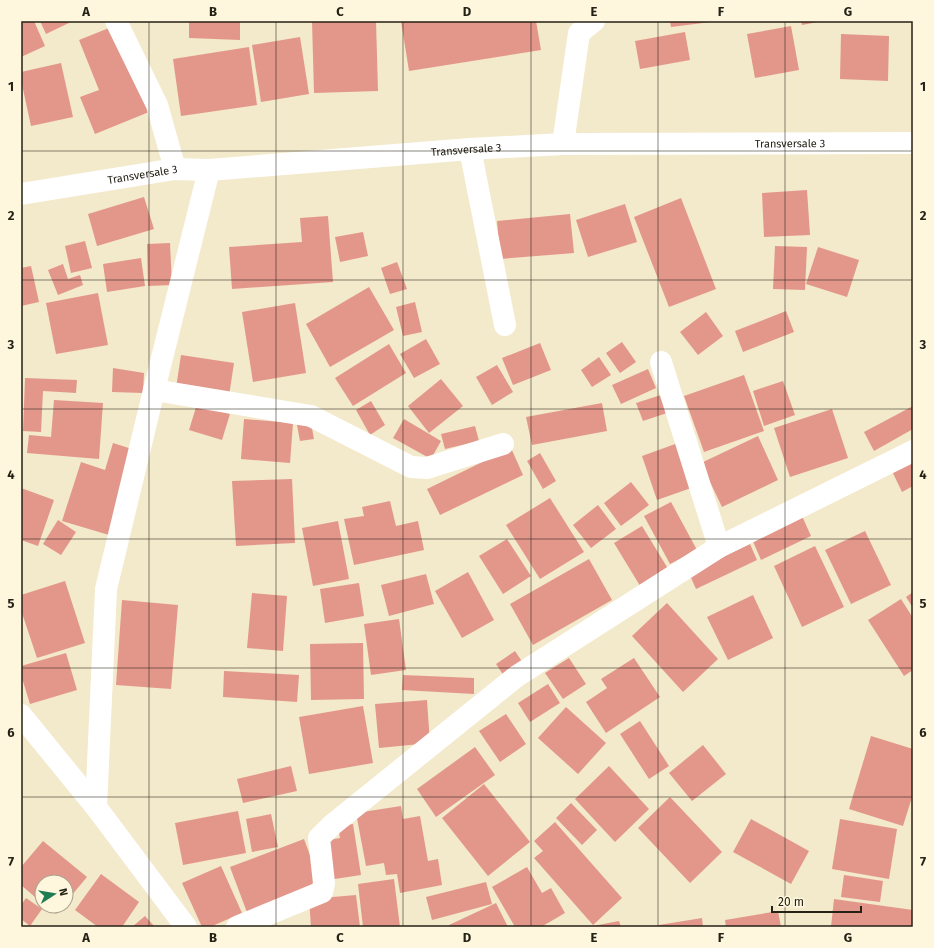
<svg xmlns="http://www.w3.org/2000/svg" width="934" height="948" font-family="'Fira Sans',sans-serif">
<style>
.building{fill:#e3978b}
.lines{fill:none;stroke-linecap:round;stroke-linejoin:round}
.minor{stroke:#fff;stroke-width:22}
.major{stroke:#fff;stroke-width:22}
.grid{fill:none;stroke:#242115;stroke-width:1;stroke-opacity:0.55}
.labels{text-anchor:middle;stroke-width:3;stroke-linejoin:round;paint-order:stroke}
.street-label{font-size:11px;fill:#242115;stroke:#fef7de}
.neatline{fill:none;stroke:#242115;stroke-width:1.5}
.grid-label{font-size:13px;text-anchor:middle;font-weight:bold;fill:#242115}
</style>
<rect width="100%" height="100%" fill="#f3e9cb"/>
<g class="building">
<path d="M21,21H34L45,46L21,57Z"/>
<path d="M40,21H73L46,34Z"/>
<path d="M189,21H240V40L189,38Z"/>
<path d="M312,21H376L378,91L314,93Z"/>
<path d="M401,21H536L541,50L409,71Z"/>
<path d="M670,21H711V22L671,27Z"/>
<path d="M801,21H818V22L802,25Z"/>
<path d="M114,26L149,112L95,134L80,97L99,90L79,40Z"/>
<path d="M791,26L799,70L755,78L747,34Z"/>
<path d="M685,32L690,60L640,69L635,41Z"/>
<path d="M841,34L889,36L888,81L840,79Z"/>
<path d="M300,37L309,94L261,102L252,45Z"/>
<path d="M249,47L257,105L181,116L173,59Z"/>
<path d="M61,63L73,117L31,126L21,80V72Z"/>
<path d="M807,190L810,235L764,237L762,193Z"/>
<path d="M144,197L154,229L97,246L88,214Z"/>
<path d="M681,198L716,289L669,307L634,217Z"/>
<path d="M625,204L637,242L588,257L576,220Z"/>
<path d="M570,214L574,253L500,259L497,221Z"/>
<path d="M328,216L333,282L232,289L229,247L302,242L300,218Z"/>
<path d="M363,232L368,256L340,262L335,237Z"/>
<path d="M85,241L92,268L71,273L65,246Z"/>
<path d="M170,243L172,285L148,286L147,244Z"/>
<path d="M775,246L807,247L805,290L773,289Z"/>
<path d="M818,247L859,260L847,297L806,284Z"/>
<path d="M141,258L145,286L107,292L103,264Z"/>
<path d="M397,262L407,289L390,294L381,268Z"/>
<path d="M63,264L68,279L80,275L83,285L58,295L48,270Z"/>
<path d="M31,266L39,302L21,306V268Z"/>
<path d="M369,287L394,330L330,367L306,324Z"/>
<path d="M98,293L108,345L56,354L46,303Z"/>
<path d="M415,302L422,332L403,336L396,307Z"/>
<path d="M295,303L306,373L253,382L242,312Z"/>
<path d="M786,311L794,332L743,352L735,331Z"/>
<path d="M706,312L723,336L698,355L680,332Z"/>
<path d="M426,339L440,364L414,378L400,354Z"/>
<path d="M622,342L636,362L620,373L606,353Z"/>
<path d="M540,343L551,370L513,385L502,358Z"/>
<path d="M389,344L406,373L353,406L335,378Z"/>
<path d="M181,355L234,363L229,396L176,388Z"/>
<path d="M599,357L611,375L592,387L581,370Z"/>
<path d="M497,365L513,392L492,405L476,377Z"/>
<path d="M113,368L144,373L143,393L112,392Z"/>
<path d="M648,369L656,388L621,404L612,385Z"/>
<path d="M744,375L764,431L704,452L684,396Z"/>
<path d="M25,378L77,380L76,393L43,391L41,432L23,431Z"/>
<path d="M441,379L463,406L429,433L408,406Z"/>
<path d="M783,381L795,415L764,426L753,391Z"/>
<path d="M661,395L667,413L643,421L636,403Z"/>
<path d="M54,400L103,403L99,459L27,453L29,435L51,437Z"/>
<path d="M371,401L385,425L370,435L356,410Z"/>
<path d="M602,403L607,431L532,445L526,417Z"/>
<path d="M197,404L230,414L222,440L189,430Z"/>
<path d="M913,406V429L874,451L864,432Z"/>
<path d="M832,409L848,458L790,477L774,428Z"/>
<path d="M244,419L293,423L290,463L241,459Z"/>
<path d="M404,419L441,441L431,459L393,438Z"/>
<path d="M311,423L314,439L300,441L297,425Z"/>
<path d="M475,426L479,441L445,449L441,434Z"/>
<path d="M758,436L778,480L722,507L701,463Z"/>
<path d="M113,443L135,450L109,535L62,521L81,462L105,470Z"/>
<path d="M678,443L694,487L657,500L642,456Z"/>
<path d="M511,448L523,475L440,515L427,489Z"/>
<path d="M540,453L556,481L543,489L527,461Z"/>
<path d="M913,457V486L902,492L891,469Z"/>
<path d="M292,479L295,543L236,546L232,481Z"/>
<path d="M631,482L649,505L621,526L604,503Z"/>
<path d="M21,488L54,500L38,546L21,540Z"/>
<path d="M550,498L584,552L540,579L506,525Z"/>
<path d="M390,501L396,526L418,521L424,550L354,565L344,519L364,516L362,507Z"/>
<path d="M671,502L697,550L670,564L644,516Z"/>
<path d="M598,505L616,529L591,548L573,525Z"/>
<path d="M802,516L811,536L761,560L752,539Z"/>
<path d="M58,520L76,532L61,555L43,544Z"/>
<path d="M338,521L349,579L313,586L302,528Z"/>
<path d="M642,526L670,572L642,589L614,543Z"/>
<path d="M865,531L891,585L851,604L825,550Z"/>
<path d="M507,539L531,576L503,594L479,556Z"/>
<path d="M750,544L757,560L696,589L689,573Z"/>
<path d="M815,546L844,607L802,627L774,566Z"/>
<path d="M589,559L612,600L533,645L510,604Z"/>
<path d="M468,572L494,620L462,638L435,591Z"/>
<path d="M426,574L434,604L389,616L381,585Z"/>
<path d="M65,581L85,643L37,658L21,610V595Z"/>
<path d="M359,583L364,616L325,623L320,589Z"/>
<path d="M913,592V608L906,597Z"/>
<path d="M252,593L287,596L283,651L247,648Z"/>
<path d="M753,595L773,638L728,660L707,617Z"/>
<path d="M901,599L913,618V670L904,676L868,620Z"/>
<path d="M122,600L178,605L171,689L116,685Z"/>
<path d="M667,603L718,659L683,692L632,636Z"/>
<path d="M399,619L406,670L371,675L364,624Z"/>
<path d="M363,643L364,699L311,700L310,644Z"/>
<path d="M515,651L525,666L506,679L496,664Z"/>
<path d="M66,653L77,690L30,704L21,675V666Z"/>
<path d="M569,658L586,684L563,699L545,673Z"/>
<path d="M634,658L660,697L606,733L586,702L607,688L601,679Z"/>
<path d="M224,671L299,675L297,702L223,697Z"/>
<path d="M403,675L474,678V694L402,690Z"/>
<path d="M548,684L560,703L530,722L518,703Z"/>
<path d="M427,700L430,743L379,748L375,704Z"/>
<path d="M363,706L373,763L309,774L299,717Z"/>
<path d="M566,707L606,743L578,774L538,738Z"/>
<path d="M506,714L526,744L500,762L479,731Z"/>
<path d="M640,721L669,766L649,779L620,734Z"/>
<path d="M871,736L913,749V794L903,826L849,809Z"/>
<path d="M703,745L726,774L692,801L669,773Z"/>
<path d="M475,747L495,775L436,817L417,789Z"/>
<path d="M291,766L297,791L243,803L237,779Z"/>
<path d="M609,766L649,809L615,842L575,799Z"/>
<path d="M484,784L530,842L488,876L442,818Z"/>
<path d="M670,797L722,852L690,883L638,828Z"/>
<path d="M571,803L597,830L582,845L556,818Z"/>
<path d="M401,806L403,819L420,816L428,861L438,859L442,885L400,893L397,874L386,875L384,863L366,866L356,813Z"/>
<path d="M238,811L246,853L183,865L175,823Z"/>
<path d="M271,814L278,847L252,852L246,819Z"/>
<path d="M751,819L809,851L791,884L733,852Z"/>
<path d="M840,819L897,829L889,879L832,869Z"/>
<path d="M555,822L622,898L593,925L534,858L543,851L534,841Z"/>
<path d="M353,824L361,875L328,880L322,841L340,838L338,826Z"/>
<path d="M304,839L322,888L248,915L230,867Z"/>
<path d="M43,841L87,877L66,902V882H42V903L21,885V867Z"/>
<path d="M221,866L242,913L210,927H202L182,883Z"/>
<path d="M527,867L542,893L551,888L565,913L541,927H515L492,887Z"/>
<path d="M101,874L139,902L122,927H98L75,910Z"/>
<path d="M844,875L883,881L880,902L841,897Z"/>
<path d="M394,879L400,927H363L358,884Z"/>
<path d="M486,882L492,904L432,920L426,897Z"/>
<path d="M356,895L360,927H311L309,899Z"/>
<path d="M26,898L42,909L30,926L21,919V905Z"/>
<path d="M834,899L913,910L912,927H831Z"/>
<path d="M496,903L508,927H450L449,925Z"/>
<path d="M46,906H63L56,914Z"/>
<path d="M778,911L781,927H726L725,920Z"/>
<path d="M145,916L155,927H132Z"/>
<path d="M702,918L703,927H659V925Z"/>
<path d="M619,921L621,927H593V926Z"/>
</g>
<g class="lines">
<g class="minor">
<path d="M116,21L157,105L175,169"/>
<path d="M563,144L579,33L594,21"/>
<path d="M470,149L505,325"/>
<path d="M661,362L719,547"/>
<path d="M154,390L311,416L411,467L427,468L503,444"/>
<path d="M21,715L96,807L186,927"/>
<path d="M96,807L106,589L154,390L209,170"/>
<path d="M237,927L322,892L324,883L319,838L332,825L517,676L719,547L913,451"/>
</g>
<path class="major" id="s1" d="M21,194L175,169L209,170L470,149L563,144L913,143"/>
</g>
<path class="grid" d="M149,21V927M276,21V927M403,21V927M531,21V927M658,21V927M785,21V927M21,151H913M21,280H913M21,409H913M21,539H913M21,668H913M21,797H913"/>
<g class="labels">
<g class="street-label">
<text dy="4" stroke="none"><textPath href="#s1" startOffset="772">Transversale 3</textPath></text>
<text dy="4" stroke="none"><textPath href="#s1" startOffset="448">Transversale 3</textPath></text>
<text dy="4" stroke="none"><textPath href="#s1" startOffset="123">Transversale 3</textPath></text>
</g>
</g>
<rect width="934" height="948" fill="none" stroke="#fef7de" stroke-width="44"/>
<g transform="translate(54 894) rotate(78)"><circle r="19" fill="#fef7de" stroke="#a7a18e"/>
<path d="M0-3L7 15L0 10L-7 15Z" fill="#1e7b52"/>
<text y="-6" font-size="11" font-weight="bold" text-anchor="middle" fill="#242115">N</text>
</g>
<path d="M772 906v6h89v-6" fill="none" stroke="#242115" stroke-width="2"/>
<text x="778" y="906" font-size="12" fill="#242115" stroke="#fef7de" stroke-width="3" paint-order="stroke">20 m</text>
<rect x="22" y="22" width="890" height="904" class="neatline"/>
<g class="grid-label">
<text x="86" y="16">A</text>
<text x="213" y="16">B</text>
<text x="340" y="16">C</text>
<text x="467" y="16">D</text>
<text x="594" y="16">E</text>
<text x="721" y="16">F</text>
<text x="848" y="16">G</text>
<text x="11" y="91">1</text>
<text x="923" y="91">1</text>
<text x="11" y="220">2</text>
<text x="923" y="220">2</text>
<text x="11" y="349">3</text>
<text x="923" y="349">3</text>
<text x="11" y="479">4</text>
<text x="923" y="479">4</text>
<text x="11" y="608">5</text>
<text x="923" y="608">5</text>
<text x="11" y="737">6</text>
<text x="923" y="737">6</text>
<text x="11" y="866">7</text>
<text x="923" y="866">7</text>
<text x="86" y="942">A</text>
<text x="213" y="942">B</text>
<text x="340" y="942">C</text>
<text x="467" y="942">D</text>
<text x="594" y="942">E</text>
<text x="721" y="942">F</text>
<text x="848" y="942">G</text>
</g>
</svg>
